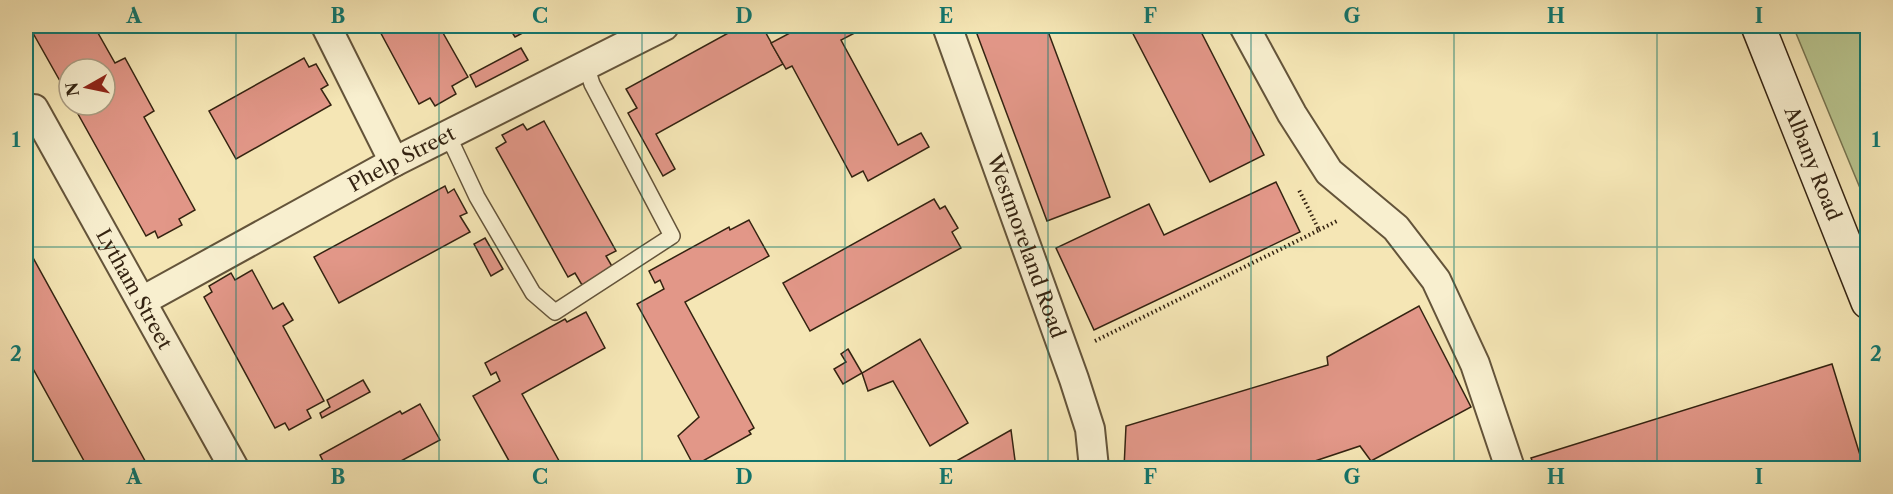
<svg xmlns="http://www.w3.org/2000/svg" width="1893" height="494" font-family="'Libre Caslon Text',serif">
<style>
.green{fill:#b9c690;stroke:#767450;stroke-width:1.5}
.building{fill:#e29788;stroke:#342311;stroke-width:1.5}
.lines{fill:none;stroke-linecap:round;stroke-linejoin:round}
.lane-casing{stroke:#64543a;stroke-width:18}
.street-casing{stroke:#64543a;stroke-width:32}
.secondary-casing{stroke:#342311;stroke-width:36}
.path{stroke:#342311;stroke-width:4;stroke-dasharray:1.5 3;stroke-linecap:butt}
.lane{stroke:#f8efcf;stroke-width:15}
.street{stroke:#f8efcf;stroke-width:28}
.secondary{stroke:#f8efcf;stroke-width:33}
.grid{fill:none;stroke:#0f766e;stroke-width:1.5;stroke-opacity:0.55}
.labels{text-anchor:middle;stroke-width:4.5;stroke-linejoin:round;paint-order:stroke}
.street-label{font-size:20px;fill:#342311;stroke:#f8efcf}
.neatline{fill:none;stroke:#0f766e;stroke-width:2}
.grid-label{font-size:20px;text-anchor:middle;font-weight:bold;fill:#0f766e}
</style>
<rect width="100%" height="100%" fill="#f5e6b5"/>
<filter id="stains"><feTurbulence type="fractalNoise" baseFrequency=".00333" numOctaves="4"/><feColorMatrix values="0 0 0 0 .2 0 0 0 0 .09 0 0 0 0 .02 0 0 0 .5 -.17"/></filter>
<radialGradient id="worn" r=".72"><stop offset=".6" stop-color="#630" stop-opacity="0"/><stop offset="1" stop-color="#630" stop-opacity=".3"/></radialGradient>
<path class="green" d="M1793,26H1867V205Z"/>
<g class="building">
<path d="M29,26H94L115,63L125,58L154,111L144,117L195,210L179,219L182,225L158,238L155,231L146,236L73,105H105V69H69V97Z"/>
<path d="M377,26H439L468,77L452,86L456,94L435,106L430,98L419,104Z"/>
<path d="M508,26H536L515,37Z"/>
<path d="M741,26H762L783,64L656,134L675,169L663,176L628,113L637,108L626,89Z"/>
<path d="M803,26H868L841,40L898,145L921,133L929,147L868,181L863,171L852,177L792,66L786,69L771,43Z"/>
<path d="M974,26H1046L1110,197L1047,221Z"/>
<path d="M1129,26H1198L1264,155L1210,182Z"/>
<path d="M521,48L528,60L476,87L470,75Z"/>
<path d="M304,58L309,67L316,64L328,85L321,89L331,105L236,159L209,111Z"/>
<path d="M544,121L616,251L606,256L613,268L582,285L575,273L568,277L496,148L506,142L502,135L523,124L527,130Z"/>
<path d="M1276,182L1300,232L1094,330L1056,248L1149,204L1164,235Z"/>
<path d="M445,186L448,193L454,189L467,213L460,216L470,232L339,303L314,257Z"/>
<path d="M934,199L940,209L945,206L958,228L952,232L961,248L810,331L783,283Z"/>
<path d="M749,220L769,256L685,302L754,428L749,431L751,434L694,466L678,436L699,417L637,304L664,289L660,280L655,283L649,271L729,227L730,230Z"/>
<path d="M485,238L503,269L491,276L474,244Z"/>
<path d="M26,245L149,468H88L26,356Z"/>
<path d="M252,270L273,309L283,303L293,320L283,326L324,401L307,410L311,418L289,430L285,423L275,428L204,297L212,292L209,286L231,273L235,280Z"/>
<path d="M1419,306L1471,407L1371,461L1360,446L1294,468H1124L1126,426L1328,365L1327,357Z"/>
<path d="M586,312L605,348L522,394L563,468H513L473,396L500,381L496,372L491,375L485,363L565,319L567,322Z"/>
<path d="M920,339L968,423L930,446L893,381L868,391L862,373Z"/>
<path d="M848,349L862,373L843,384L834,369L846,362L841,354Z"/>
<path d="M1832,364L1864,468H1535L1531,458Z"/>
<path d="M363,380L370,392L322,418L320,413L330,407L327,400Z"/>
<path d="M420,404L440,440L388,468H333L330,464L326,467L320,455L400,411L402,414Z"/>
<path d="M1011,430L1016,468H944Z"/>
</g>
<g class="lines">
<g class="lane-casing">
<path id="lane" d="M445,137L454,148L477,197L533,293L555,312L672,236L592,84L586,65"/>
</g>
<g class="street-casing">
<g id="street">
<path d="M326,26L394,162"/>
<path id="s1" d="M947,26L1074,379L1090,429L1094,468"/>
<path d="M1244,26L1292,114L1329,172L1396,228L1436,280L1475,364L1510,468"/>
<path id="s2" d="M34,109L234,468"/>
<path id="s3" d="M142,301L394,162L664,26"/>
</g>
</g>
<g class="secondary-casing">
<g id="secondary">
<path id="s4" d="M1758,26L1868,302"/>
</g>
</g>
<g class="path">
<path d="M1319,230L1337,221"/>
<path d="M1095,341L1319,230L1299,190"/>
</g>
<use href="#lane" class="lane"/>
<use href="#street" class="street"/>
<use href="#secondary" class="secondary"/>
</g>
<path class="grid" d="M236,26V468M439,26V468M642,26V468M845,26V468M1048,26V468M1251,26V468M1454,26V468M1657,26V468M26,247H1868"/>
<g class="labels">
<g class="street-label">
<text dy="7" stroke="none"><textPath href="#s3" startOffset="296">Phelp Street</textPath></text>
<text dy="7" stroke="none"><textPath href="#s4" startOffset="148">Albany Road</textPath></text>
<text dy="7" stroke="none"><textPath href="#s1" startOffset="234">Westmoreland Road</textPath></text>
<text dy="7" stroke="none"><textPath href="#s2" startOffset="206">Lytham Street</textPath></text>
</g>
</g>
<rect width="1893" height="494" fill="none" stroke="#f5e6b5" stroke-width="66"/>
<g transform="translate(87 87) rotate(261)"><circle r="28" fill="#f8efcf" stroke="#aa9d83" stroke-width="1.5"/>
<path d="M0-4.5L10 22L0 15L-10 22Z" fill="#8f2418"/>
<text y="-9" font-size="16" font-weight="bold" text-anchor="middle" fill="#342311">N</text>
</g>
<rect x="33" y="33" width="1827" height="428" class="neatline"/>
<g class="grid-label">
<text x="134" y="23">A</text>
<text x="338" y="23">B</text>
<text x="540" y="23">C</text>
<text x="744" y="23">D</text>
<text x="946" y="23">E</text>
<text x="1150" y="23">F</text>
<text x="1352" y="23">G</text>
<text x="1556" y="23">H</text>
<text x="1759" y="23">I</text>
<text x="16" y="147">1</text>
<text x="1876" y="147">1</text>
<text x="16" y="361">2</text>
<text x="1876" y="361">2</text>
<text x="134" y="484">A</text>
<text x="338" y="484">B</text>
<text x="540" y="484">C</text>
<text x="744" y="484">D</text>
<text x="946" y="484">E</text>
<text x="1150" y="484">F</text>
<text x="1352" y="484">G</text>
<text x="1556" y="484">H</text>
<text x="1759" y="484">I</text>
</g>
<rect width="100%" height="100%" filter="url(#stains)"/>
<rect width="100%" height="100%" fill="url(#worn)"/>
</svg>
